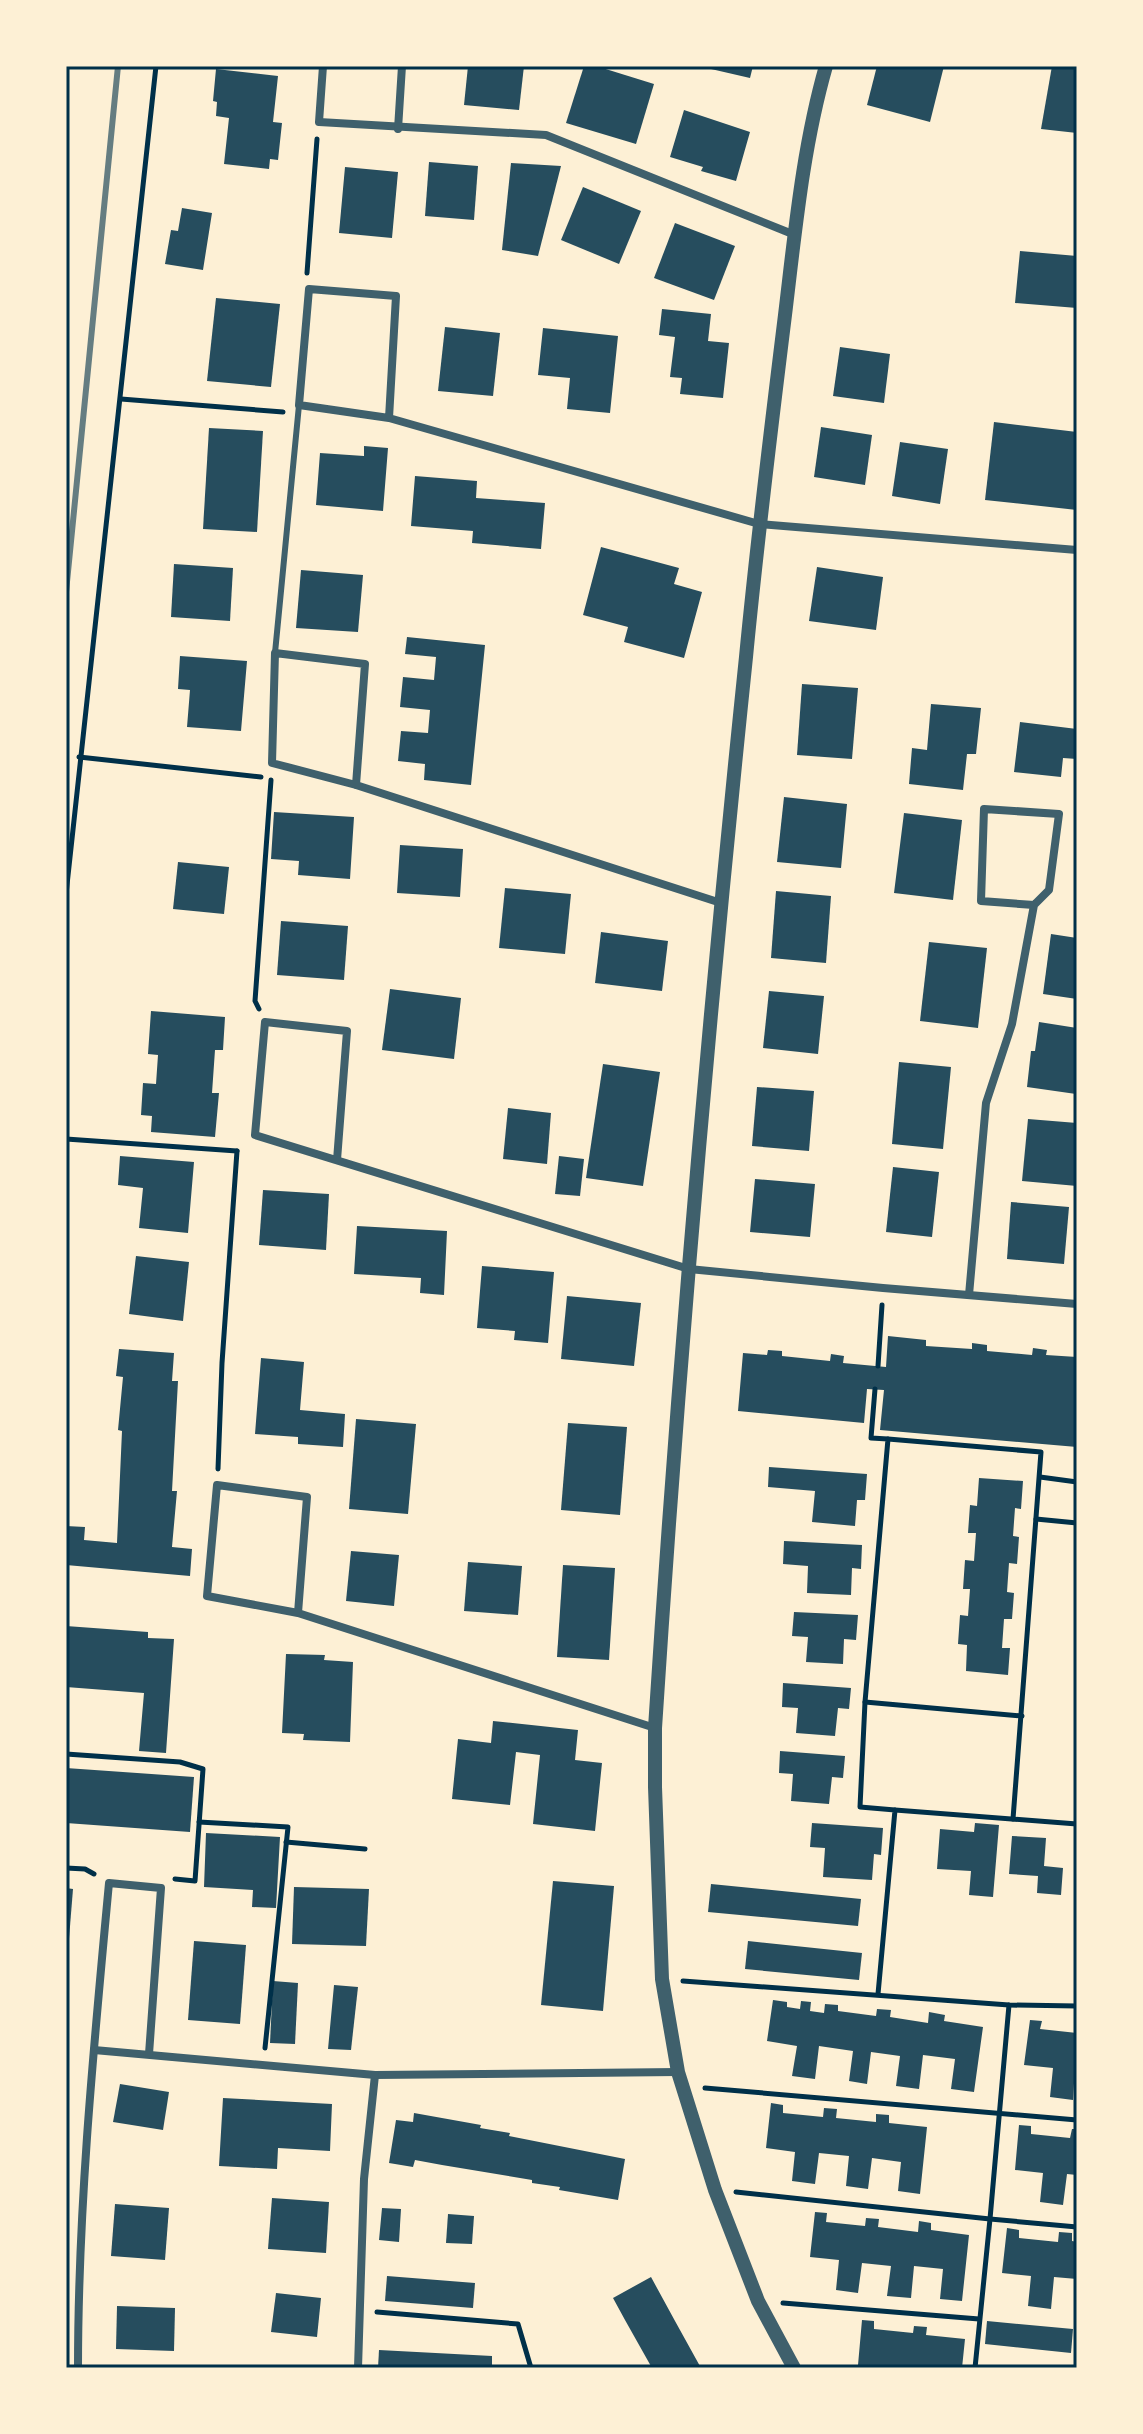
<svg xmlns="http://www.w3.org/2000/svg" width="1143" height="2434" font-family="'Roboto Condensed',sans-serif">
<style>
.building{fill:#264d5e}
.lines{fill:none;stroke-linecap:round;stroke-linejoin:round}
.path{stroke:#003049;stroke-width:5}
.service{stroke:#3f606c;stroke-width:6}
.minor{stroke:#3f606c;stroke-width:8}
.tertiary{stroke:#3f606c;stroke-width:14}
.rail{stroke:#657d81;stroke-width:6}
.neatline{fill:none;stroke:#003049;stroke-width:3}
</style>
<rect width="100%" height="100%" fill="#fdf0d5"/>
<g class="building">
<path d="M468,66H524L519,110L464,105Z"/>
<path d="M584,66H596L654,84L636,144L566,123Z"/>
<path d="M698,66H753L750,78Z"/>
<path d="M877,66H944L930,122L867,105Z"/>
<path d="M1052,66H1077V133L1041,129Z"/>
<path d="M216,69L278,76L273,122L282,123L278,160L270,159L269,169L224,164L229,118L216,116L217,102L213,101Z"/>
<path d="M684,110L750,132L736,181L701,171L703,167L670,157Z"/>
<path d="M429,162L478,166L474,220L425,216Z"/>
<path d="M511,163L561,166L538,256L502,250Z"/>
<path d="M345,167L398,172L392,238L339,233Z"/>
<path d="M583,187L641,211L619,264L561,240Z"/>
<path d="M182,208L212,213L203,270L165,264L171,230L178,231Z"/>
<path d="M675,223L735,246L714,300L654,278Z"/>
<path d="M1020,251L1077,256V308L1015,303Z"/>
<path d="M216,298L280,304L271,387L207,381Z"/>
<path d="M662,309L711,314L708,341L729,343L723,398L680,394L682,378L670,377L675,337L659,335Z"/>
<path d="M445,327L500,333L493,396L438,391Z"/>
<path d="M543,328L618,336L610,413L567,409L570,378L538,375Z"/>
<path d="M840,347L890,354L884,403L833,396Z"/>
<path d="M994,422L1077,432V510L985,500Z"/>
<path d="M821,427L872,435L865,485L814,477Z"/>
<path d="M209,428L263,431L257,532L203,529Z"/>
<path d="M900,442L948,449L940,504L892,496Z"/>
<path d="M364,446L388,448L383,511L316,505L320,453L364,456Z"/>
<path d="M415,476L477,481L476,498L545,503L541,549L472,543L473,531L411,526Z"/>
<path d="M601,547L679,568L674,584L702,592L684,658L624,642L628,627L583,615Z"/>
<path d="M174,564L233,568L230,621L171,617Z"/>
<path d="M817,567L883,577L876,630L809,621Z"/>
<path d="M301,570L363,575L358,632L296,628Z"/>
<path d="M407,637L485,645L471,785L424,780L425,764L398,761L401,731L428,733L430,710L400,707L403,677L434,680L436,657L405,654Z"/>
<path d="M180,656L247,661L241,731L187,727L190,690L178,689Z"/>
<path d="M802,684L858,688L852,759L797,755Z"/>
<path d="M931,704L981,708L976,754H967L963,790L909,784L912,748L927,750Z"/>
<path d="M1020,722L1077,729V759L1063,758L1061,777L1014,772Z"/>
<path d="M784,797L847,804L841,868L777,862Z"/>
<path d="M274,812L354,817L350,879L298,875L299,861L271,859Z"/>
<path d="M904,813L962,820L953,900L894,893Z"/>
<path d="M400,845L463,849L460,897L397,893Z"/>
<path d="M178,862L229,867L224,914L173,909Z"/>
<path d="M505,888L571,894L565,954L499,948Z"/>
<path d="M776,891L831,896L826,963L771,958Z"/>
<path d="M281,921L348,926L344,980L277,975Z"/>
<path d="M601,932L668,941L662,991L595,983Z"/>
<path d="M1051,934L1077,938V999L1043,994Z"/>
<path d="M929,942L987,948L978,1028L920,1021Z"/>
<path d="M390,989L461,998L454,1059L382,1050Z"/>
<path d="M769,991L824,996L818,1054L763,1048Z"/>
<path d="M151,1011L225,1017L223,1050H215L212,1093H219L215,1137L151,1132L152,1116L141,1115L143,1083L156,1084L158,1055L148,1054Z"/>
<path d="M1039,1022L1077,1028L1076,1094L1027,1087L1031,1051H1035Z"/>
<path d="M899,1062L951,1067L943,1149L892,1144Z"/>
<path d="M603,1064L660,1072L643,1186L586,1178Z"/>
<path d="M757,1087L814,1091L809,1151L752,1146Z"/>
<path d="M508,1108L551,1113L547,1164L503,1159Z"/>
<path d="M1028,1119L1077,1123V1186L1022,1181Z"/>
<path d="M120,1156L194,1162L188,1233L139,1228L143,1188L118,1185Z"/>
<path d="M559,1156L584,1159L580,1196L555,1194Z"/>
<path d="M893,1167L939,1172L932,1237L886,1232Z"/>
<path d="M755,1179L815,1184L810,1237L750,1232Z"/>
<path d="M263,1190L329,1194L326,1250L259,1245Z"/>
<path d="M1011,1202L1069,1207L1064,1264L1007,1259Z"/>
<path d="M357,1226L447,1231L444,1295L420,1293L421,1278L354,1274Z"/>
<path d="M136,1256L189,1262L183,1321L129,1314Z"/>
<path d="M482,1266L554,1272L548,1343L514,1340L515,1331L477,1328Z"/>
<path d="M567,1296L641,1303L634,1366L561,1359Z"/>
<path d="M888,1336L926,1340V1346L972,1349V1343L987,1345V1351L1032,1355L1033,1348L1047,1350L1046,1355L1077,1357V1447L880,1430L884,1390L867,1389L864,1423L738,1411L743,1353L767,1355L768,1350L782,1351V1356L830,1361L831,1354L844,1356L843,1363L886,1367Z"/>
<path d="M119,1349L174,1353L172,1381H178L172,1491H177L172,1547L192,1549L190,1576L66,1565V1526L85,1527L84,1540L117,1543L122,1431L118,1430L123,1377L116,1376Z"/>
<path d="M261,1358L304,1362L300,1410L345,1414L343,1447L298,1444V1437L255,1434Z"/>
<path d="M356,1419L416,1424L408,1514L349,1509Z"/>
<path d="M568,1423L627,1427L620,1515L561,1510Z"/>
<path d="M769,1467L867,1474L865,1500H857L855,1526L812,1522L815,1491L768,1487Z"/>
<path d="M979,1478L1023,1481L1021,1509L1015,1508L1013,1536L1019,1537L1017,1564L1009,1563L1007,1592L1014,1593L1012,1619H1004L1002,1648H1010L1008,1675L966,1671L967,1645L958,1644L960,1615L968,1616L970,1589H963L965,1560L974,1561L976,1533H968L970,1505L977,1506Z"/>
<path d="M784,1541L862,1545L861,1569L852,1568L851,1595L807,1593L808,1566L783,1564Z"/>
<path d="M351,1551L399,1555L394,1606L346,1601Z"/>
<path d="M468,1562L522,1566L518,1615L464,1611Z"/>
<path d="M563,1565L615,1568L609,1660L557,1657Z"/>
<path d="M794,1612L858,1615L856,1640L844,1639L843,1664L806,1662L808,1637L792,1636Z"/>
<path d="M66,1626L148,1632V1638L174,1639L166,1753L139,1751L144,1693L66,1687Z"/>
<path d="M286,1654L325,1655L324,1660L353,1662L350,1742L303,1740L304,1734L282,1733Z"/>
<path d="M783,1683L851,1688L849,1709L838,1708L835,1736L796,1733L798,1708L782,1707Z"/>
<path d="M493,1721L578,1730L575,1760L602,1763L595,1831L533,1824L540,1755L516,1752L510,1805L452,1799L458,1739L491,1743Z"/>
<path d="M780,1751L845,1756L843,1778L832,1777L829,1804L791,1801L793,1774L779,1773Z"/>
<path d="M66,1768L194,1777L190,1832L66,1823Z"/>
<path d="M812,1823L883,1828L881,1855L874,1854L872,1880L823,1877L825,1848L810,1847Z"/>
<path d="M975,1823L999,1825L993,1897L969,1895L971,1871L937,1869L940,1829L974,1832Z"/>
<path d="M206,1833L280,1837L276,1908L252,1907L253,1890L204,1887Z"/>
<path d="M1012,1836L1046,1838L1044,1866L1063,1868L1061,1895L1037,1893L1038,1876L1009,1874Z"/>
<path d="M553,1881L614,1886L603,2011L541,2005Z"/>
<path d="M711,1884L861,1899L858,1926L708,1912Z"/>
<path d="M294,1887L369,1889L366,1946L292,1944Z"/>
<path d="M66,1888L73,1889L68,1951H66Z"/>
<path d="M194,1941L246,1945L240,2024L188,2020Z"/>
<path d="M748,1941L862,1953L859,1980L745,1969Z"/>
<path d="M273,1981L298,1983L295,2044L270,2043Z"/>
<path d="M334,1985L358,1987L351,2050L328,2049Z"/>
<path d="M773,2000L787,2002V2007L800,2009L801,2001L811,2002L810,2011L824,2013L825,2004L838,2005V2011L876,2016L877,2009L891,2010L890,2017L928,2023L929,2012L945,2015L944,2021L983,2027L974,2092L951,2089L955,2059L923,2055L919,2089L896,2086L900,2056L871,2052L867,2084L849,2081L853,2051L819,2046L815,2079L792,2076L797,2046L767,2041Z"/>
<path d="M1030,2020L1042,2021L1040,2029L1077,2033L1073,2100L1050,2097L1053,2068L1024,2065Z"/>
<path d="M120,2084L169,2092L163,2130L113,2122Z"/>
<path d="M223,2098L332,2104L330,2151L278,2148L277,2169L219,2166Z"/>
<path d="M771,2103L783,2105V2113L823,2117L824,2108L837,2109L836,2118L876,2122V2114L889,2115V2123L927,2127L920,2194L898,2191L901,2162L872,2158L868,2189L846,2186L849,2156L819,2153L815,2184L792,2181L795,2152L766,2148Z"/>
<path d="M414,2113L481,2125L480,2128L510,2133L509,2136L625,2159L618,2200L559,2190L560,2187L532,2183V2180L442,2165L415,2160L413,2167L389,2163L396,2120L413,2122Z"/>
<path d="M1019,2125L1031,2126V2134L1070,2138L1072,2129H1077V2175L1067,2174L1063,2205L1040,2202L1043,2173L1015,2170Z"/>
<path d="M272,2198L329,2202L326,2253L268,2249Z"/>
<path d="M115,2204L169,2208L165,2260L111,2256Z"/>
<path d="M382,2208L401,2209L399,2242L379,2240Z"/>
<path d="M815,2212L827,2213L826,2222L865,2226L866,2218L879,2219L878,2227L918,2232L919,2221L931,2223V2230L969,2235L962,2301L940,2299L943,2269L914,2266L911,2298L887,2296L891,2266L862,2263L858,2293L836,2290L839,2260L810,2257Z"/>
<path d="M448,2214L474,2216L472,2244L446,2243Z"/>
<path d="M1007,2228L1019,2230V2238L1058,2242L1059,2232L1072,2233V2241L1077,2242V2279L1054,2277L1051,2309L1028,2306L1031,2276L1002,2273Z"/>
<path d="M387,2276L475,2283L473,2308L385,2301Z"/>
<path d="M651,2277L675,2321L701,2368H652L625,2320L613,2298Z"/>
<path d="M276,2293L321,2298L317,2337L271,2332Z"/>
<path d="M117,2306L175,2308L174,2351L116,2349Z"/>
<path d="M862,2320L874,2321V2329L913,2333L914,2326L927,2327L926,2335L965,2339L962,2368H886L858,2365Z"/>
<path d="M987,2321L1073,2329L1071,2353L985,2344Z"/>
<path d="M379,2350L492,2356V2368H378Z"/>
</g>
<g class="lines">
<g class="path">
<path d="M307,273L317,139"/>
<path d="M121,399L283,412"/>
<path d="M79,757L261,777"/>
<path d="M66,894L156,66"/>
<path d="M259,1009L255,1001L271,780"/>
<path d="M66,1139L237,1151"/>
<path d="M878,1366L882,1305"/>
<path d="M875,1389L871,1438L888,1439L865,1702L860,1807L895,1810L878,1994"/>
<path d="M888,1439L1041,1452L1013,1819"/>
<path d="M218,1469L222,1363L237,1151"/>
<path d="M1040,1477L1077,1482"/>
<path d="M1036,1519L1077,1523"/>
<path d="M865,1702L1022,1716"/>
<path d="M66,1754L180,1762L203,1769L195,1881L175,1879"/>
<path d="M895,1810L1077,1824"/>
<path d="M199,1822L288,1827L265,2048"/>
<path d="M286,1842L365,1849"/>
<path d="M66,1868L85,1869L94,1874"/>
<path d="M683,1981L1009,2005L1077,2006"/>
<path d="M1009,2005L990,2219L1077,2227"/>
<path d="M705,2088L1077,2120"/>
<path d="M736,2192L990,2219L975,2368"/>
<path d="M783,2303L979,2319"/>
<path d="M377,2312L518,2324L531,2368"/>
</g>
<path class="service" d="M275,653L299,405"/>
<g class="minor">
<path d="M323,66L319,122L546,135L795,235"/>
<path d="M398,129L402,66"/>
<path d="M389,418L396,296L309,289L299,405L389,418L759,524L1077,550"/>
<path d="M356,785L365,664L275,653L272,763L356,785L721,903"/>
<path d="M337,1160L347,1031L265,1022L255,1135L689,1269L883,1288L1077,1304"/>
<path d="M969,1295L986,1103L1012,1024L1034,905L1049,890L1059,814L984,809L981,901L1034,905"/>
<path d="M298,1613L307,1497L217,1485L207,1596L298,1613L655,1728"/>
<path d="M94,2050L375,2075L678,2072"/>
<path d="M78,2368C78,2206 94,2044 109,1883L161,1888L149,2054"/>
<path d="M358,2368L364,2179L375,2075"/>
</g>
<path class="tertiary" d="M794,2368L758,2301L715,2190L678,2072L662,1979L655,1787V1728C678,1370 709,1013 746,657C757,542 771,428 785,315C795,232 803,146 826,66"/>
<path class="rail" d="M66,592L118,66"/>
</g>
<rect width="1143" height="2434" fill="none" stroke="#fdf0d5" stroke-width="136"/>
<rect x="68" y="68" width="1007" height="2298" class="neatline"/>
</svg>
